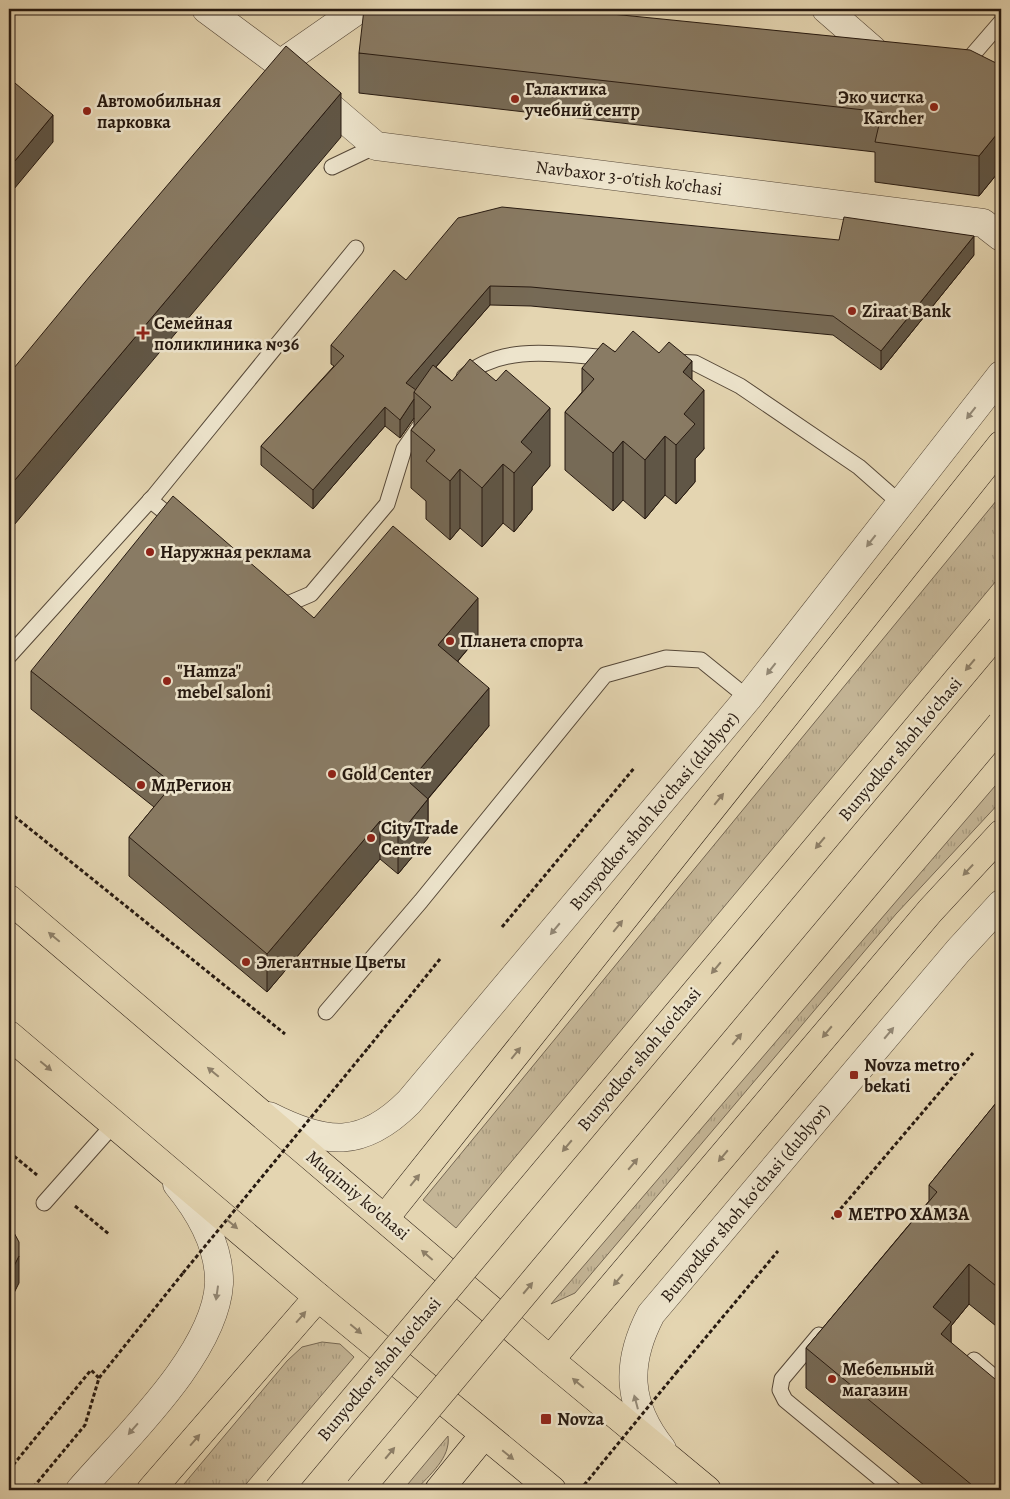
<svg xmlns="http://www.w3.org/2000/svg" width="1010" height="1499" font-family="Alegreya,serif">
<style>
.grass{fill:url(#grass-tufts);stroke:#756753}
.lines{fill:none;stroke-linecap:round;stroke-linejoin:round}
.service-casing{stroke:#564838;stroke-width:17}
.minor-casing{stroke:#564838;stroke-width:29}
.tertiary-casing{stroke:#564838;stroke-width:29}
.primary-casing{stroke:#261910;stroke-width:29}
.path{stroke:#261910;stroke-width:3;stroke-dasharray:4 2.5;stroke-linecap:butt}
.service{stroke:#ede4cc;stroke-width:15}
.minor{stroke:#ede4cc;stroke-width:28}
.tertiary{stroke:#ede4cc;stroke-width:28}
.primary{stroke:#e4d5b1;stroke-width:28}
.primary-bridge-casing{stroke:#261910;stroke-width:29;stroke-linecap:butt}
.path-bridge{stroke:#261910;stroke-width:3;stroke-dasharray:4 2.5;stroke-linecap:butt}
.primary-bridge{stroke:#e4d5b1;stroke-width:28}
.wall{fill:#766a56;stroke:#261910}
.shaded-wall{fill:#605646;stroke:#261910}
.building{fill:#897b64;stroke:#261910}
.oneway{fill:#938977}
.oneway2{fill:#8e8069}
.poi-dot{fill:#8f2418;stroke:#ede4cc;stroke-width:2}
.labels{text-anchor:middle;stroke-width:5;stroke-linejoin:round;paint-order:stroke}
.poi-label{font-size:18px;font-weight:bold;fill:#261910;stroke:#ede4cc;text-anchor:start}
.street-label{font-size:18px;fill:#261910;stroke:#ede4cc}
</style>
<defs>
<pattern id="grass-tufts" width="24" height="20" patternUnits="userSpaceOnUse" patternTransform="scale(1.25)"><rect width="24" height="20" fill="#c4b596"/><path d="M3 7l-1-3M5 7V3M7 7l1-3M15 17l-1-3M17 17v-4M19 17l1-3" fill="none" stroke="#a89b80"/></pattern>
</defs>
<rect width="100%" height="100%" fill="#e4d5b1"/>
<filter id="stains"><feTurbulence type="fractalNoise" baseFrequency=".004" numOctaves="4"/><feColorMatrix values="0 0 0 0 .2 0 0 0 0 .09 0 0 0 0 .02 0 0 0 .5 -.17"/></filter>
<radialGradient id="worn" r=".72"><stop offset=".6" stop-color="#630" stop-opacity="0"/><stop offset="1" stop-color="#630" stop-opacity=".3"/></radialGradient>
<g class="grass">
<path d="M1001,495V575L456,1228L423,1200Z"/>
<path d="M1001,779V801L896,914L575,1293L551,1304Z"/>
<path d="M322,1342L340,1344L354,1357L241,1490H179L287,1361L302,1347Z"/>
<path d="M448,1436C451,1458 429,1475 416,1490H403Z"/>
</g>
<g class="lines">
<g class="service-casing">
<g id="service">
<path d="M969,59L1001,22"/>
<path d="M332,167L376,146"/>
<path d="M673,362L695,363L740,386L859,467L901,504"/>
<path d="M464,377C502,342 564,355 610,358"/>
<path d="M150,500L176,521"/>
<path d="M276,600L280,603H290L311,594L387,504L404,449L422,423"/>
<path d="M9,656L154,496L356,248"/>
<path d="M326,1012L421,901L605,675L666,658L701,660L748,698"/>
<path d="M44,1203L114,1124"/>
<path d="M819,1335L782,1379L780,1390L785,1400L894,1490"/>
<path d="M974,1360L1001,1383"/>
</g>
</g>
<g class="minor-casing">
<g id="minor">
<path d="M206,9L280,64L376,146L983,223L1001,237"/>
<path d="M826,9L873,50"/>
<path d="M280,64L359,9"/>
</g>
</g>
<g class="tertiary-casing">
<g id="tertiary">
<path d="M269,1116C326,1145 362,1149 409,1102L748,698L1001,375"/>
<path d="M662,1449C627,1405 625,1364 651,1314L958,951L1001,904"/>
<path d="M80,1490C124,1439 215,1354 219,1284C220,1247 200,1212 177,1184"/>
</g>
</g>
<g class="primary-casing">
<g id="primary">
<path d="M9,899L550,1360L707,1490"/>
<path d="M9,1035L318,1297L552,1490"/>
<path d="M385,1218L1001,445"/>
<path d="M550,1360L930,911L1001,834"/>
<path d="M151,1490L318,1297"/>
<path d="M439,1490L484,1435"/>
</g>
</g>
<g class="path">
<path d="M9,812L285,1034"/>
<path d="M502,927L635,767"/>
<path d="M368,1048L440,959"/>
<path d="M9,1152L37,1175"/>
<path d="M75,1206L110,1235"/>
<path d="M832,1219L973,1053"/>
<path d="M676,1373L778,1251"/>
<path d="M99,1378L183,1273"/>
<path d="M9,1470L91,1370L99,1378L85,1425L31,1490"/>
</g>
<use href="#service" class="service"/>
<use href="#minor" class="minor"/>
<use href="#tertiary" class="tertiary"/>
<use href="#primary" class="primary"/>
<g class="primary-bridge-casing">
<g id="primary-bridge">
<path d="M278,1490L1001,628"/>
<path d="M359,1490L1001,724"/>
</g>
</g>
<g class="path-bridge">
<path d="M183,1273L368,1048"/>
<path d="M580,1490L676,1373"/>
</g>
<use href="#primary-bridge" class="primary-bridge"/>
</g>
<g class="wall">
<path d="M359,53L1001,66V169L979,196L875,182V152L359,93Z"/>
<path d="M974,255L881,370L833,335L531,306L490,305L436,367L550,466L532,487V510L514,532L503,523L482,547L460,528L450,540L426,519V501L411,488V430L414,426V418L400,438L385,426L313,509L261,465V446L334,366L331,364V345L406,280Z"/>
<path d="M615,352L659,353L692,380L704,449L695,459V482L676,504L665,495L645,519L623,500L613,511L565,470V412L582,392V368Z"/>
<path d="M314,618L478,637L458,661L489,726L428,799V838L398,874L380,859L267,992L129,876V837L154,807L31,709V671Z"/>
<path d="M1001,1097V1330L969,1304L951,1326V1342L1001,1490H930L806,1388V1348L929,1201V1185Z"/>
</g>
<g class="shaded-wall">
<path d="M341,93V137L9,531V487Z"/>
<path d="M53,115V142L9,195V168Z"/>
<path d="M1001,129V169L979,196V156Z"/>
<path d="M974,236V255L881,370V351Z"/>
<path d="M490,286V305L406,401V383Z"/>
<path d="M692,361V404L704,390V449L695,459V482L676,504V445L683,372Z"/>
<path d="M414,399V418L400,438V420Z"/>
<path d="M385,407V426L313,509V490Z"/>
<path d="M550,408V466L532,487V510L514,532V473L521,442Z"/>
<path d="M665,436V495L645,519V460Z"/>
<path d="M623,441V500L613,511V453Z"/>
<path d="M503,464V523L482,547V488Z"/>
<path d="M460,469V528L450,540V481Z"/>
<path d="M478,598V637L438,684V645Z"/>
<path d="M489,688V726L409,821V782Z"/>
<path d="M13,695V722L9,727V700Z"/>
<path d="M428,799V838L398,874V836Z"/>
<path d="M380,821V859L267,992V954Z"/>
<path d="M19,1256V1283L13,1295L9,1298V1271Z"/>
<path d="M969,1264V1304L951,1326V1361L941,1374L933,1307Z"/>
</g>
<g class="building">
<path d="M364,9H562L970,50L998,64L1001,66V129L979,156L875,142L882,112L359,53Z"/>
<path d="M286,46L341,93L9,487V374L90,276Z"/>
<path d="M9,78L53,115L9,168Z"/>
<path d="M502,207L839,240L844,217L974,236L881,351L833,316L531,287L490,286L406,383L416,390L414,392V399L400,420L385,407L313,490L261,446L344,356L331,345L394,270L406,280L458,218Z"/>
<path d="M633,331L659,353L669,342L692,361L683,372L704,390L684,414L695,424L676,445L665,436L645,460L623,441L613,453L565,412L594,379L582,368L603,343L615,352Z"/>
<path d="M470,359L496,381L506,370L550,408L521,442L532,452L514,473L503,464L482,488L460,469L450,481L426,461L435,450L411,430L431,407L414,392L433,365L452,381Z"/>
<path d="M173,496L314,618L393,526L478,598L438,645L489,688L409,782L428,799L398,836L380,821L267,954L129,837L173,784L31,671Z"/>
<path d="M9,692L13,695L9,700Z"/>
<path d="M1001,1097V1290L969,1264L933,1307L951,1322L941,1334L1001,1384V1490H978L806,1348L937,1192L929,1185Z"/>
<path d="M9,1227L12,1229L19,1242V1256L13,1268L9,1271Z"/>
</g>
<defs><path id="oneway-solid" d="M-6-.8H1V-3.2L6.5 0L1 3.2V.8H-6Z" transform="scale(1.25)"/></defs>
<g class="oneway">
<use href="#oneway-solid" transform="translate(971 413) rotate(128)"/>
<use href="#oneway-solid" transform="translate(871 541) rotate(128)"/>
<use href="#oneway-solid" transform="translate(771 669) rotate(128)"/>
<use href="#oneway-solid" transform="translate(555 929) rotate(130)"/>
<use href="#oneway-solid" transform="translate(889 1033) rotate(-50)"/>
<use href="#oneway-solid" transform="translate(217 1293) rotate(98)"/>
<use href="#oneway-solid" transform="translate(636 1402) rotate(-105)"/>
<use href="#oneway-solid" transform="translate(133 1429) rotate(131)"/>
</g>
<g class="oneway2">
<use href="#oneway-solid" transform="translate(970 665) rotate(130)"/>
<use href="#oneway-solid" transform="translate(719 799) rotate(-51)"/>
<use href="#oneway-solid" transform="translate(820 843) rotate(130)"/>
<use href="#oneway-solid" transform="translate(968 870) rotate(133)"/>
<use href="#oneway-solid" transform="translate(618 926) rotate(-51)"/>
<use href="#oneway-solid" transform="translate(54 937) rotate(-140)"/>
<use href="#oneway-solid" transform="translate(716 968) rotate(130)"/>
<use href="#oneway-solid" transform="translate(827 1032) rotate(130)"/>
<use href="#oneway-solid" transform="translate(737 1039) rotate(-50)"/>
<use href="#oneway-solid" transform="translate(516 1053) rotate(-51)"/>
<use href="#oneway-solid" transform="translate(46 1066) rotate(40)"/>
<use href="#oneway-solid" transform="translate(213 1072) rotate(-140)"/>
<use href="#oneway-solid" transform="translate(567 1146) rotate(130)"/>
<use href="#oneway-solid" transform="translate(723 1156) rotate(130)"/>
<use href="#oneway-solid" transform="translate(633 1164) rotate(-50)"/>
<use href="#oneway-solid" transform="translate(415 1180) rotate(-51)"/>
<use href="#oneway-solid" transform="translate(232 1224) rotate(40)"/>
<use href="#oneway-solid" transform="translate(427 1255) rotate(-139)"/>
<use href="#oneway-solid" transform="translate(618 1280) rotate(130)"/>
<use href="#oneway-solid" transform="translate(528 1288) rotate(-50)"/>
<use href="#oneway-solid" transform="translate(301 1317) rotate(-49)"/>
<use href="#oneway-solid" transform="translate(356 1329) rotate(40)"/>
<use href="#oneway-solid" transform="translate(578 1383) rotate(-140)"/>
<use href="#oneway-solid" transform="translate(195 1440) rotate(-49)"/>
<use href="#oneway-solid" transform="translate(390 1453) rotate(-50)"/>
<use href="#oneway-solid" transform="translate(508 1455) rotate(39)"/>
</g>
<g class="poi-dot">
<circle cx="515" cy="99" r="5"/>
<circle cx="934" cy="107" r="5"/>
<circle cx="87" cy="111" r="5"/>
<circle cx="852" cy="311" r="5"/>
<path d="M140.5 325.5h5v5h5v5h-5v5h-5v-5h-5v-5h5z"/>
<circle cx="150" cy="552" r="5"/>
<circle cx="450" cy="641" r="5"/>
<circle cx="167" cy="681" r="5"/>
<circle cx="332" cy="774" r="5"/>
<circle cx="141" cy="785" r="5"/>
<circle cx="371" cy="838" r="5"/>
<circle cx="246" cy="962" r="5"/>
<rect x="849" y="1070" width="10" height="10" rx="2.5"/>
<circle cx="838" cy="1214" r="5"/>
<circle cx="832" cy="1379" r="5"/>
<rect x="540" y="1413" width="12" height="12" rx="2.5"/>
</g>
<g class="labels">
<g class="poi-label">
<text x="525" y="95">Галактика<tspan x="525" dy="21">учебний сентр</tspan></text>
<text x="924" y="103" text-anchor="end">Эко чистка<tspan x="924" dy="21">Karcher</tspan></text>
<text x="97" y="107">Автомобильная<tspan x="97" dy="21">парковка</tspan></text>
<text x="862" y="317">Ziraat Bank</text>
<text x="154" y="329">Семейная<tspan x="154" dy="21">поликлиника №36</tspan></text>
<text x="160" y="558">Наружная реклама</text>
<text x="460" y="647">Планета спорта</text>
<text x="177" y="677">"Hamza"<tspan x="177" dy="21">mebel saloni</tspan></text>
<text x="342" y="780">Gold Center</text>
<text x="151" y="791">МдРегион</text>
<text x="381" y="834">City Trade<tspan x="381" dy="21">Centre</tspan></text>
<text x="256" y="968">Элегантные Цветы</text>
<text x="864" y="1071">Novza metro<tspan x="864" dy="21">bekati</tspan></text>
<text x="848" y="1220">МЕТРО ХАМЗА</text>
<text x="842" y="1375">Мебельный<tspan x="842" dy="21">магазин</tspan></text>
<text x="557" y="1425">Novza</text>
</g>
<g class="street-label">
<text transform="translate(629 178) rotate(7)" y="6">Navbaxor 3-o'tish ko'chasi</text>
<text transform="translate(900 749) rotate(-50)" y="6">Bunyodkor shoh ko'chasi</text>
<text transform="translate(654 811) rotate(-50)" y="6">Bunyodkor shoh koʻchasi (dublyor)</text>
<text transform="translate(639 1059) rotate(-50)" y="6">Bunyodkor shoh ko'chasi</text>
<text transform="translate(358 1195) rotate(40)" y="6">Muqimiy ko'chasi</text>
<text transform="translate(745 1203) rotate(-50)" y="6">Bunyodkor shoh koʻchasi (dublyor)</text>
<text transform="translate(379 1369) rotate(-50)" y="6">Bunyodkor shoh ko'chasi</text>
</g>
</g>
<rect width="1010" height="1499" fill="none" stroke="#e4d5b1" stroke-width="30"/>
<rect x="10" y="10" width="990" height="1479" fill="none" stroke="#261910" stroke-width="2.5"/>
<rect x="15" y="15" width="980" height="1469" fill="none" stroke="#261910"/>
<rect width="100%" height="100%" filter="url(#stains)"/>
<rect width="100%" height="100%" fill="url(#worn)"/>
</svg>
